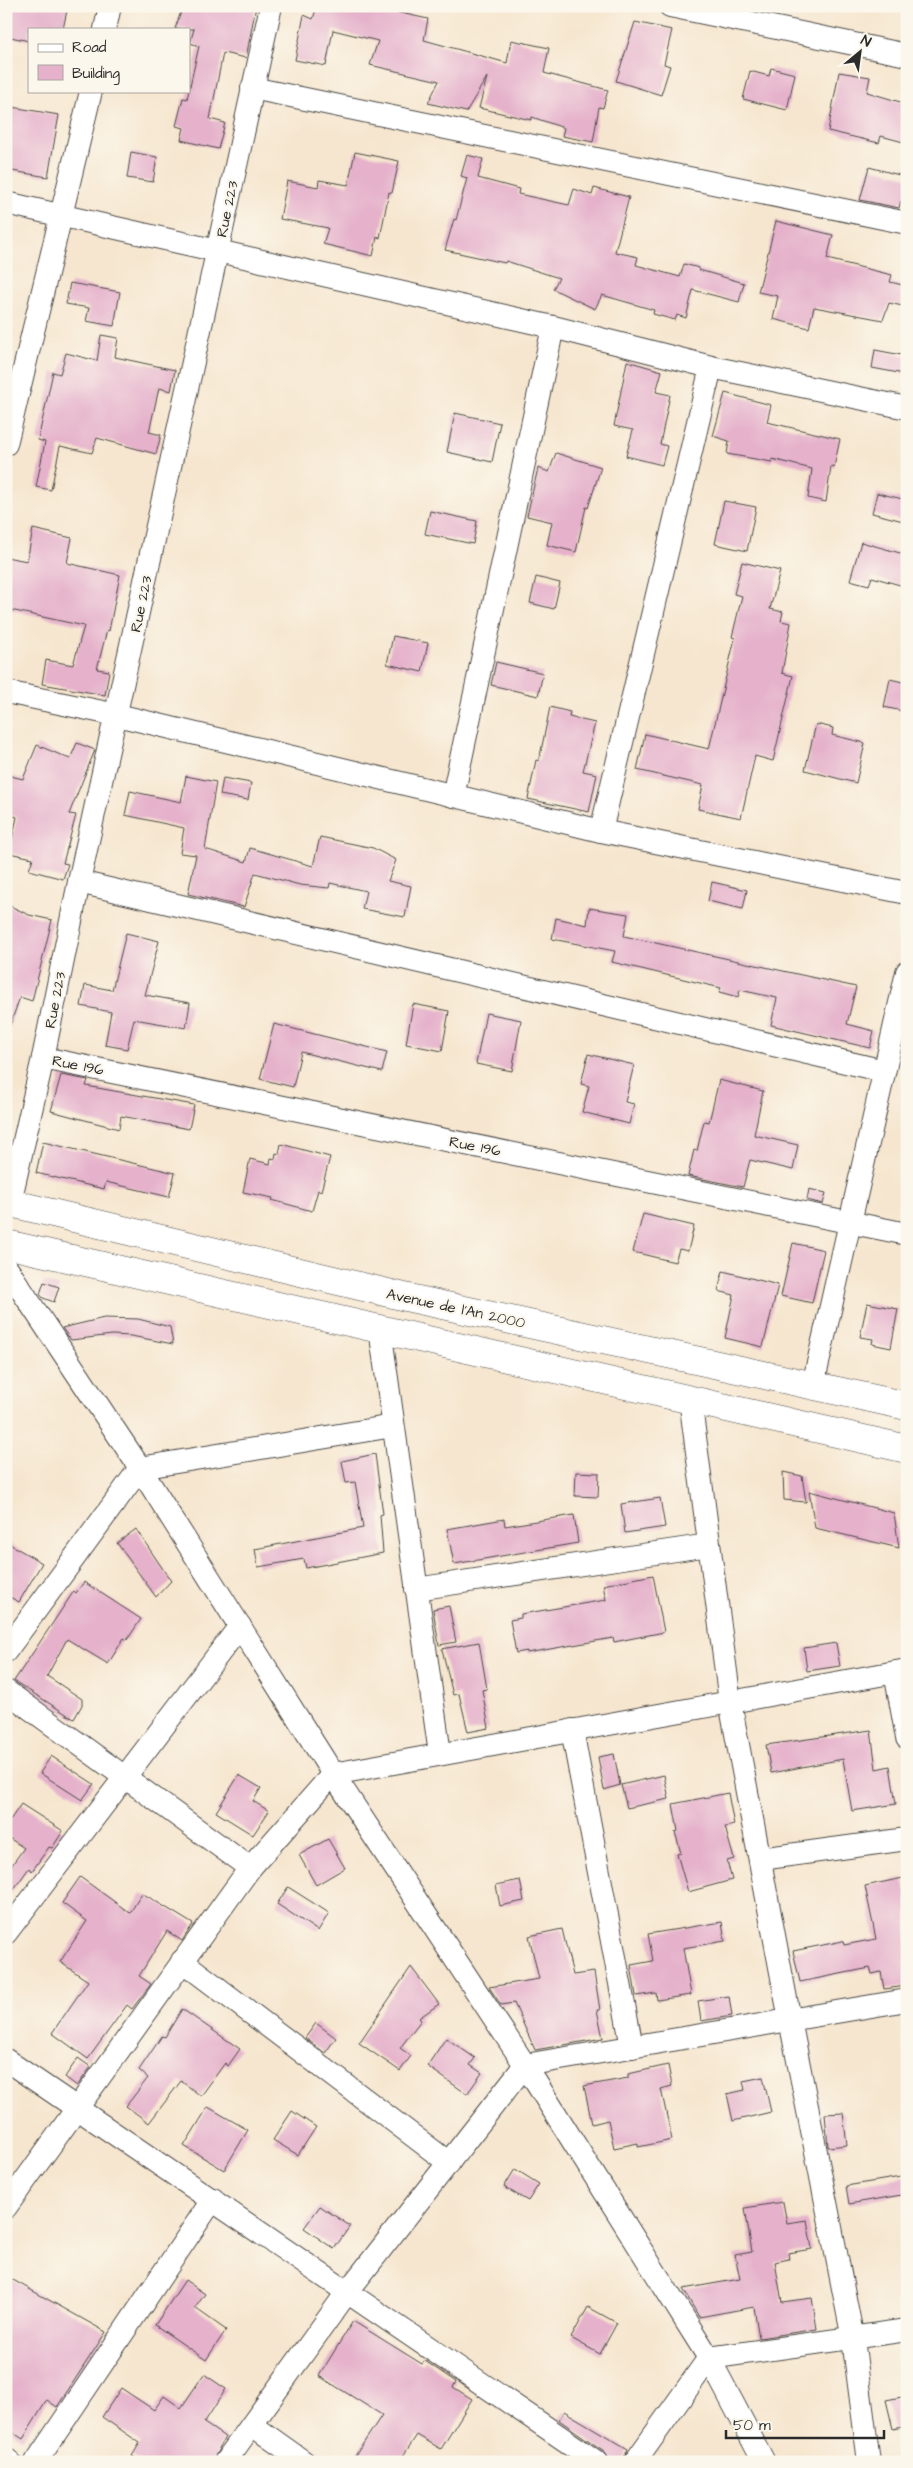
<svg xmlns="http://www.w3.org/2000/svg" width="913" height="2468" font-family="'Architects Daughter',sans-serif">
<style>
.building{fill:#e5b1cb}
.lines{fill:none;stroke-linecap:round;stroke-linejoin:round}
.minor-casing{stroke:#494744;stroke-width:24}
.major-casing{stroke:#494744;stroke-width:29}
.minor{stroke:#fff;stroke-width:22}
.major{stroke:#fff;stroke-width:28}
.labels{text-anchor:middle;stroke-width:4.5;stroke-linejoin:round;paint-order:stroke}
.street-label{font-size:15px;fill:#2b2b2b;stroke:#fbf7ec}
</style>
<rect width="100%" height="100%" fill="#fbf7ec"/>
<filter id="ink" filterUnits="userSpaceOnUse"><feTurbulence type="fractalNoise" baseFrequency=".02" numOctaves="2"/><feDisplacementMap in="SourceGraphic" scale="10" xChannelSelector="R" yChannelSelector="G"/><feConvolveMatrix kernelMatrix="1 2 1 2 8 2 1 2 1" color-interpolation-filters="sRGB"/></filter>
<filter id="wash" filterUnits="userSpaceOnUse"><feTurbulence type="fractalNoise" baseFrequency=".0096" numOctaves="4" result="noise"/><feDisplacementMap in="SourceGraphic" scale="20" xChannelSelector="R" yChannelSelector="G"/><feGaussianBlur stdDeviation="1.12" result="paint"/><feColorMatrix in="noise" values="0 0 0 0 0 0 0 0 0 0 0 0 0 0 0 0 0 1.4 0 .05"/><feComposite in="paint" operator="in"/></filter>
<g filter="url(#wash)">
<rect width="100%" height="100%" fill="#f6e6cf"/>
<g id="blocks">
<g class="building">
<path d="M6,6H68L63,29H29V41L6,36Z"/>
<path d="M183,6H256L246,58L223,53L210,119L225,123L218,149L181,140L184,128L176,126L183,98L187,99L199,46L190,43L194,29H175Z"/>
<path d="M317,6H369L428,19L424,40L507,63L511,40L549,48L544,73L608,90L603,108L599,107L593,142L562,136L564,128L532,117L531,120L479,108L487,77L466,112L428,103L439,81L370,65L378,41L333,30L326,66L295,60L304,15L313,19Z"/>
<path d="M635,22L672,30L664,64L670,66L661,95L616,81Z"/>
<path d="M771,68L795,74L787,110L743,99L750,71L769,76Z"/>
<path d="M839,72L870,77L867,92L907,104V143L881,136L879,143L828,131Z"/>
<path d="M12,107L59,115L48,177L6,170V132Z"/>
<path d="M131,152L157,157L153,182L127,178Z"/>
<path d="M355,152L399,161L392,193L389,192L380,238L377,237L373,256L323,244L328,228L280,219L287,181L318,187L319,180L348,185Z"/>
<path d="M467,155L483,159L478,178L519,189L518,194L569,205L574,189L592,195L594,188L629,197L615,252L638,257L636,265L680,277L684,264L699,268V270L744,283L739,302L693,290L686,318L677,315L675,320L653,314L654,310L602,295L595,309L553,289L559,278L506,261L505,263L445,250L454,219L456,220L467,178L461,176Z"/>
<path d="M869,167L907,177V203L901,201L899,208L860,200Z"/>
<path d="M776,221L833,235L827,259L892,275L890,282L907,286V307L889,303L883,320L814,307L809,328L773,319L778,296L758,292Z"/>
<path d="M70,283L120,292L114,326L86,321L89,308L66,304Z"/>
<path d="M101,335L118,338L115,357L175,370L171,391L159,388L149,432L161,435L156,454L97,438L92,453L60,446L51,490L36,487L45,442L38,440L53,372L60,374L66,353L97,361Z"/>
<path d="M875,350L907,356L904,374L872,368Z"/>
<path d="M627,361L662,371L656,392L670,395L660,444L667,446L662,465L626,456L633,430L614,426Z"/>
<path d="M725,393L771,405L767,422L840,439L834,467L831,466L826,502L808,498L812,469L772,459V462L727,454L729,441L713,436Z"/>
<path d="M455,413L500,423L492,462L447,452Z"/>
<path d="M556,453L601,467L588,508L586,507L576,552L547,545L552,522L527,516L538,468L549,472Z"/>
<path d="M877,493L907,500V522L872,513Z"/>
<path d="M724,501L756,507L747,551L715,544Z"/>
<path d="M430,511L477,521L473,544L425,534Z"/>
<path d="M33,529L72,538L67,563L120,575L109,631L107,630L97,669L109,671L105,695L42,684L46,660L73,665L84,626L6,609V557L27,561Z"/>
<path d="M861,542L907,555V587L872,577L869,585L850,580Z"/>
<path d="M742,562L780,571L770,609L783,612L781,621L791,623L782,673L793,676L773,761L755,756L741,818L698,809L703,785L637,770L645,734L709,749L735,638L732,637L742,596L734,594Z"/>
<path d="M536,577L560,583L554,609L530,603Z"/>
<path d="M393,636L428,643L422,672L387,664Z"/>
<path d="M496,662L543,673L538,696L491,685Z"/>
<path d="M890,679L907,683V712L884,707Z"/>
<path d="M550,707L570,712L569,717L595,723L583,771L597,774L589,812L528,799L536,760L539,761Z"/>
<path d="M816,724L833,728L832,735L865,743L856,783L805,770Z"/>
<path d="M77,743L95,750L69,814L76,815L63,863L68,864L63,879L29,870L33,858L9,853L17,817L6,814V775L23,779L37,745L70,759Z"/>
<path d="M186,776L216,782L205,849L246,862L250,848L313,866L320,837L373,848L396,860L388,881L411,886L405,917L362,909L366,891L330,883L329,888L300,885L255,873L244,907L188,894L196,855L180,853L184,828L125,815L130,791L181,802Z"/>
<path d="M223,778L251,783L248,800L220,795Z"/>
<path d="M712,882L747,890L743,909L708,901Z"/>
<path d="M6,904L29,915L52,920L32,1001L20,997L8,1031L6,1030Z"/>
<path d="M589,908L628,914L624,936L856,987L847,1024L874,1031L870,1048L771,1025L777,998L740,990L738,997L719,992L721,988L612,962L615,951L552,939L556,918L587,925Z"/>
<path d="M126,933L159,941L145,995L190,1003L186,1028L134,1019L127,1049L105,1045L111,1012L81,1006L85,985L112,990Z"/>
<path d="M413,1004L449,1011L442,1051L406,1044Z"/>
<path d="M486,1013L521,1020L512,1071L476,1064Z"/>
<path d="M274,1024L387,1052L382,1072L301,1052L293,1087L260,1079Z"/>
<path d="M588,1054L634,1065L625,1102L634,1104L629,1124L582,1112L589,1086L581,1084Z"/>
<path d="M61,1075L88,1080L86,1086L194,1105L189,1129L121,1116L119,1129L51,1111Z"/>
<path d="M719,1080L763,1091L754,1135L798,1145L793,1170L750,1160L743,1187L688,1176L694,1150L697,1151L704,1121L709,1122Z"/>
<path d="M43,1142L175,1173L169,1197L106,1182L104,1189L36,1173Z"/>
<path d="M281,1144L330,1157L321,1191L318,1190L312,1211L272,1200L273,1198L243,1192L250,1159L270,1164L271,1158L275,1159L276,1153L279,1154Z"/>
<path d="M809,1189L826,1193L823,1204L807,1200Z"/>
<path d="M643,1214L694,1226L688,1251L679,1249L675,1262L633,1252Z"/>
<path d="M793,1243L824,1250L812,1303L781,1296Z"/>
<path d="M723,1271L778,1285L763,1347L725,1338L734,1295L718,1291Z"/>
<path d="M44,1282L59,1287L54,1302L43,1298L40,1294Z"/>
<path d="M867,1303L898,1309L891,1348L872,1344L873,1339L860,1337Z"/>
<path d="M104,1318L138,1319L170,1327L173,1344L131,1336L112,1335L71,1340L62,1328Z"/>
<path d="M375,1454L383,1514L380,1515L383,1553L306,1568L304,1559L258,1567L255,1549L363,1528L355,1482L346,1483L342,1461Z"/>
<path d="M576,1472L599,1473L598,1497L575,1496Z"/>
<path d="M783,1472L802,1476L806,1502L784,1500Z"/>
<path d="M809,1491L894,1513L899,1548L815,1528Z"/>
<path d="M660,1498L665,1527L625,1533L621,1504Z"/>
<path d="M574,1515L578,1543L454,1564L447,1529L504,1519L505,1526Z"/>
<path d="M136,1529L171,1581L156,1597L117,1543Z"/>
<path d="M6,1542L42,1563L19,1602L6,1595Z"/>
<path d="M653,1575L664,1632L614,1642L613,1638L527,1653V1651L516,1653L510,1620L521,1618V1614L606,1600L603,1585Z"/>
<path d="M84,1582L141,1619L127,1640L124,1638L108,1664L67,1639L47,1676L82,1699V1705L74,1719L14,1681L74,1591L76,1593Z"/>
<path d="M449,1606L456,1642L439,1645L433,1609Z"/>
<path d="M479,1642L487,1689L482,1690L489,1728L468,1732L459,1694L453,1695L442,1649Z"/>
<path d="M836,1643L840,1666L807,1671L804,1648Z"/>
<path d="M871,1730L876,1769L890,1766L896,1804L852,1811L843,1759L771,1773L766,1745Z"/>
<path d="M614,1754L620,1785L604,1790L598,1757Z"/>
<path d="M51,1756L94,1784L82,1800L40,1773Z"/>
<path d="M239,1775L261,1788L253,1801L269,1811L253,1835L216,1812Z"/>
<path d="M664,1775L669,1799L627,1808L621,1785Z"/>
<path d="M728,1793L734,1825L725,1827L734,1859L727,1861L732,1880L688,1892L677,1854L681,1853L675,1832L678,1831L673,1804Z"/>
<path d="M21,1804L63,1831L52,1848L49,1847L32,1871L29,1868L6,1900V1873L24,1848L6,1836V1826Z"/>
<path d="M328,1839L345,1868L316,1885L299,1855Z"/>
<path d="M80,1877L130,1913L142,1893L193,1924L182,1941L167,1931L139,1976L151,1984L132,2009L127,2005L88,2059L52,2033L88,1981L60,1962L87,1921L62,1903Z"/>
<path d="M903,1878L907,1894V1986L884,1989L881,1972L872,1974L870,1968L800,1982L793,1951L843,1941L844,1945L876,1939L865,1886Z"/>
<path d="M520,1880L524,1901L500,1906L496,1885Z"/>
<path d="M288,1887L329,1913L318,1931L277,1904Z"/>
<path d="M722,1922L725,1941L683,1948L691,1995L657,2000L656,1993L636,1996L631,1965L653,1961L648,1934Z"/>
<path d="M562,1929L573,1975L594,1972L600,2010H597L603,2038L535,2050L514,2003L501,2005L489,1987L539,1979L529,1936Z"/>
<path d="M411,1967L439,2004L419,2018L421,2020L400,2048L411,2056L400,2071L359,2043Z"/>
<path d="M729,1996L732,2016L701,2021L698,2001Z"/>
<path d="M182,2009L240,2049L228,2066L225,2063L201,2096L181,2081L149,2123L126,2106L148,2078L139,2070L162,2036L165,2037Z"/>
<path d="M316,2023L336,2038L325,2053L305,2038Z"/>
<path d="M446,2038L475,2058L470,2065L482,2073L467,2094L427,2066Z"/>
<path d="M78,2058L91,2067L77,2086L65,2077Z"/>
<path d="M668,2065L672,2086L661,2089L672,2140L638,2147V2143L614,2148L608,2120L592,2124L584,2086L628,2078V2074Z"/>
<path d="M763,2077L771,2112L733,2121L727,2094L745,2090L743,2081Z"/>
<path d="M208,2107L248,2130L224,2170L184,2146Z"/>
<path d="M292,2111L316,2127L298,2155L273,2140Z"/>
<path d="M843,2113L847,2145L828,2147L825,2114Z"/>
<path d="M515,2169L539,2184L528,2201L504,2187Z"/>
<path d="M907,2176V2194L849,2204L846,2186Z"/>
<path d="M783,2202L787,2223L807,2220L812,2249L788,2253L789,2259L775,2262L782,2302L812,2298L817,2329L759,2338L754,2307L699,2317L683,2289L740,2279L735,2255L752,2252L745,2208Z"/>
<path d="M320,2206L350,2226L334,2249L304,2228Z"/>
<path d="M6,2276L106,2332L57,2407L47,2400L23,2439L6,2428Z"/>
<path d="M185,2280L205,2294L195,2308L226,2330L206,2360L155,2325Z"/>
<path d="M588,2307L617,2323L600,2354L571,2338Z"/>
<path d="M353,2321L422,2364L425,2361L456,2382L453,2387L472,2399L441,2449L417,2435L399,2462H351L382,2415L319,2376Z"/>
<path d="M204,2374L226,2389L204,2423L225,2437L212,2462H142L132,2456L140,2443L102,2417L121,2388L154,2410L164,2396L181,2408Z"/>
<path d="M907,2396V2426L893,2429L886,2400Z"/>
<path d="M564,2411L628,2449L622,2462H610L604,2451L559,2420Z"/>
</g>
</g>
</g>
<g filter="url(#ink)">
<use href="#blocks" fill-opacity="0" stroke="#494744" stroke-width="1"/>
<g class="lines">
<g class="minor-casing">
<g id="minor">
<path d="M670,6L907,55"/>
<path d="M105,29L110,6"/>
<path d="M252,88L907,223"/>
<path d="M6,203L553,327L711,367L907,408"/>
<path d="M6,444L91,91"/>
<path d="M6,692L117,715L601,831L907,893"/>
<path d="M453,796L553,327"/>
<path d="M601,831L711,367"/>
<path d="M79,882L884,1071"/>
<path d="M43,1058L907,1234"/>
<path d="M10,1202L43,1058L79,882L271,6"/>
<path d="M6,1267L140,1468L333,1774L525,2065L709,2358L764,2462"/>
<path d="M380,1329L440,1754"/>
<path d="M813,1385L907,972"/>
<path d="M690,1399L730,1702L790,2020L853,2339L869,2462"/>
<path d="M416,1589L709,1545"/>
<path d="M6,1651L140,1468L393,1426"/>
<path d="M895,1672L907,1738"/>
<path d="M6,1691L250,1868"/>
<path d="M572,1730L632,2047"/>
<path d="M760,1859L907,1839"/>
<path d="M6,1933L240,1626"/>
<path d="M182,1961L449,2163"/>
<path d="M6,2060L597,2462"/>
<path d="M6,2207L250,1868L333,1774L907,1670"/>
<path d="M252,2425L304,2462"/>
<path d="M6,2459L10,2462"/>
<path d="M36,2462L213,2199"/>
<path d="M225,2462L348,2291L525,2065L907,2000"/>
<path d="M635,2462L709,2358L907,2330"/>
</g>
</g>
<g class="major-casing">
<g id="major">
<path d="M6,1202L405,1297L907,1406"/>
<path d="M6,1244L907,1449"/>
</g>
</g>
<use href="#minor" class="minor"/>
<use href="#major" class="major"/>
</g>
</g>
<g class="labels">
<g class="street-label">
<text transform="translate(227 209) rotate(-78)" y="5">Rue 223</text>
<text transform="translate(141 604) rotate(-78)" y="5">Rue 223</text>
<text transform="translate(55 1000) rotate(-79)" y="5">Rue 223</text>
<text transform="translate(78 1065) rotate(11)" y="5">Rue 196</text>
<text transform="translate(475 1146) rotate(11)" y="5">Rue 196</text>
<text transform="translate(456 1308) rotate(12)" y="5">Avenue de l'An 2000</text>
</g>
</g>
<rect width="913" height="2468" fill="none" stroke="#fbf7ec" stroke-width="25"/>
<rect x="28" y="28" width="162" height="65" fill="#fbf7ec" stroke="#a8a59f"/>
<rect x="38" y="44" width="25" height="8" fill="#ffffff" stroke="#a8a59f"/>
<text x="72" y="52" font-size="15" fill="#2b2b2b">Road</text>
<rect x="38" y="65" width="25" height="15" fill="#e5b1cb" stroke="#a8a59f"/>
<text x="72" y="78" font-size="15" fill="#2b2b2b">Building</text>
<g transform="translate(860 52) rotate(29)" stroke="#fbf7ec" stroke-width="4" paint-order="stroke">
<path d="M0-4L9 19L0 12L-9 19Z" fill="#2b2b2b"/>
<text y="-8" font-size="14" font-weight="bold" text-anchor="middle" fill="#2b2b2b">N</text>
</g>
<path d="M726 2430v8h158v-8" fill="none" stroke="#2b2b2b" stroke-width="2.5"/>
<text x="733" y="2430" font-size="15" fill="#2b2b2b" stroke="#fbf7ec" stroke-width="4" paint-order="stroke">50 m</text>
</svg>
